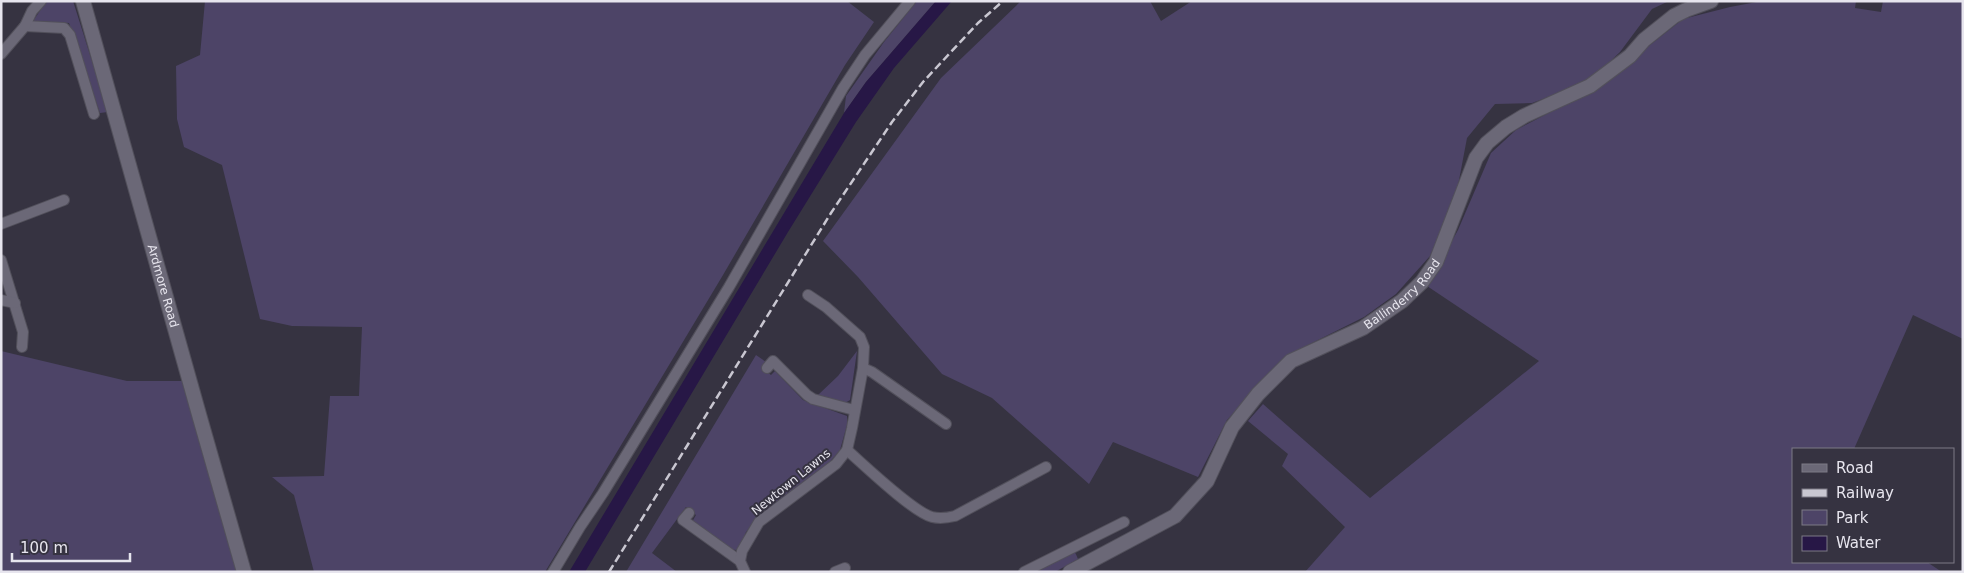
<svg xmlns="http://www.w3.org/2000/svg" width="1964" height="573" font-family="'DejaVu Sans',sans-serif">
<style>
.green{fill:#4d4467}
.water{fill:#271746}
.lines{fill:none;stroke-linecap:round;stroke-linejoin:round}
.street-casing{stroke:#52505b;stroke-width:12}
.secondary-casing{stroke:#52505b;stroke-width:16}
.street{stroke:#6b6877;stroke-width:10}
.secondary{stroke:#6b6877;stroke-width:14}
.rail{stroke:#c9c7d1;stroke-width:2.5;stroke-dasharray:8 4;stroke-linecap:butt}
.labels{text-anchor:middle;stroke-width:4;stroke-linejoin:round;paint-order:stroke}
.street-label{font-size:12px;fill:#e7e5ee;stroke:#363341}
</style>
<rect width="100%" height="100%" fill="#363341"/>
<g class="green">
<path d="M73,1L108,112L100,113L69,23L33,21L46,2Z"/>
<path d="M205,1H847L874,22L845,65L723,275L545,572H314L294,495L272,477L324,476L330,396H359L362,327L292,326L260,319L222,165L184,147L177,119L176,66L200,55Z"/>
<path d="M917,1H936L866,82L844,113L846,96L884,42Z"/>
<path d="M1021,1H1150L1161,21L1192,1H1669L1652,9L1620,52L1589,82L1532,103L1495,104L1467,138L1456,196L1430,256L1396,294L1364,317L1304,347L1278,364L1227,420L1198,477L1113,442L1089,484L992,398L942,374L858,277L823,241L941,78Z"/>
<path d="M1762,1H1856L1855,8L1881,12L1883,1H1963V339L1913,315L1854,449H1793V562H1927L1942,572H1305L1345,527L1282,466L1288,454L1248,421L1263,404L1370,498L1539,361L1427,286L1458,230L1491,153L1516,130L1593,90L1683,19L1730,7Z"/>
<path d="M1,351L127,381H183L239,572H1Z"/>
<path d="M857,351L850,400L845,403L818,395L838,376Z"/>
<path d="M756,355L766,362L762,368L771,375L775,371L803,400L847,416V425L840,450L828,464L760,514L746,532L741,545L736,550L729,549L692,522L696,515L686,507L652,553L677,572H626Z"/>
<path d="M1074,550L1078,559L1055,572H1032Z"/>
</g>
<path class="water" d="M936,1H952L894,68L856,122L788,232L585,572H569L844,113L866,82Z"/>
<g class="lines">
<g class="street-casing">
<g id="street">
<path d="M25,26L64,28L70,35L94,114"/>
<path d="M1,54L25,26L32,11L41,1"/>
<path d="M1,224L64,200"/>
<path d="M1,260L23,332L22,347"/>
<path d="M1,300L15,303"/>
<path d="M767,368L773,361L807,395L813,399L854,410"/>
<path d="M863,368L872,372L946,424"/>
<path d="M847,450C864,465 913,512 932,517C940,519 947,518 955,516L1046,467"/>
<path d="M689,513L683,520L740,561"/>
<path d="M553,572L580,527L603,493L729,287L843,88L865,55L910,1"/>
<path d="M745,572L740,561L742,551L759,522L836,464L847,450L852,428L863,368L864,347L860,337L826,307L808,295"/>
<path d="M835,572L845,568"/>
<path d="M1024,572L1124,522"/>
</g>
</g>
<g class="secondary-casing">
<g id="secondary">
<path id="s1" d="M83,1L200,418L244,572"/>
<path id="s2" d="M1070,572L1175,516L1207,481L1232,427L1258,394L1291,361L1363,328L1402,301L1422,282L1436,262L1476,158L1487,143L1506,127L1524,116L1590,86L1630,56L1644,40L1674,16L1686,10L1711,1"/>
</g>
</g>
<use href="#street" class="street"/>
<use href="#secondary" class="secondary"/>
<path class="rail" d="M609,572L831,213L892,122L923,82L978,23L1003,1"/>
</g>
<g class="labels">
<g class="street-label">
<text dy="4" stroke="none"><textPath href="#s1" startOffset="296">Ardmore Road</textPath></text>
<text dy="4" stroke="none"><textPath href="#s2" startOffset="446">Ballinderry Road</textPath></text>
<text transform="translate(791 482) rotate(-39)" y="4">Newtown Lawns</text>
</g>
</g>
<rect width="1964" height="573" fill="none" stroke="#e7e5ee" stroke-width="5"/>
<rect x="1792" y="448" width="162" height="115" fill="#363341" stroke="#7d7a86"/>
<rect x="1802" y="464" width="25" height="8" fill="#6b6877" stroke="#7d7a86"/>
<text x="1836" y="473" font-size="15" fill="#e7e5ee">Road</text>
<rect x="1802" y="489" width="25" height="8" fill="#c9c7d1" stroke="#7d7a86"/>
<text x="1836" y="498" font-size="15" fill="#e7e5ee">Railway</text>
<rect x="1802" y="510" width="25" height="15" fill="#4d4467" stroke="#7d7a86"/>
<text x="1836" y="523" font-size="15" fill="#e7e5ee">Park</text>
<rect x="1802" y="536" width="25" height="15" fill="#271746" stroke="#7d7a86"/>
<text x="1836" y="548" font-size="15" fill="#e7e5ee">Water</text>
<path d="M12 553v8h118v-8" fill="none" stroke="#e7e5ee" stroke-width="2.5"/>
<text x="20" y="553" font-size="15" fill="#e7e5ee" stroke="#363341" stroke-width="4" paint-order="stroke">100 m</text>
</svg>
